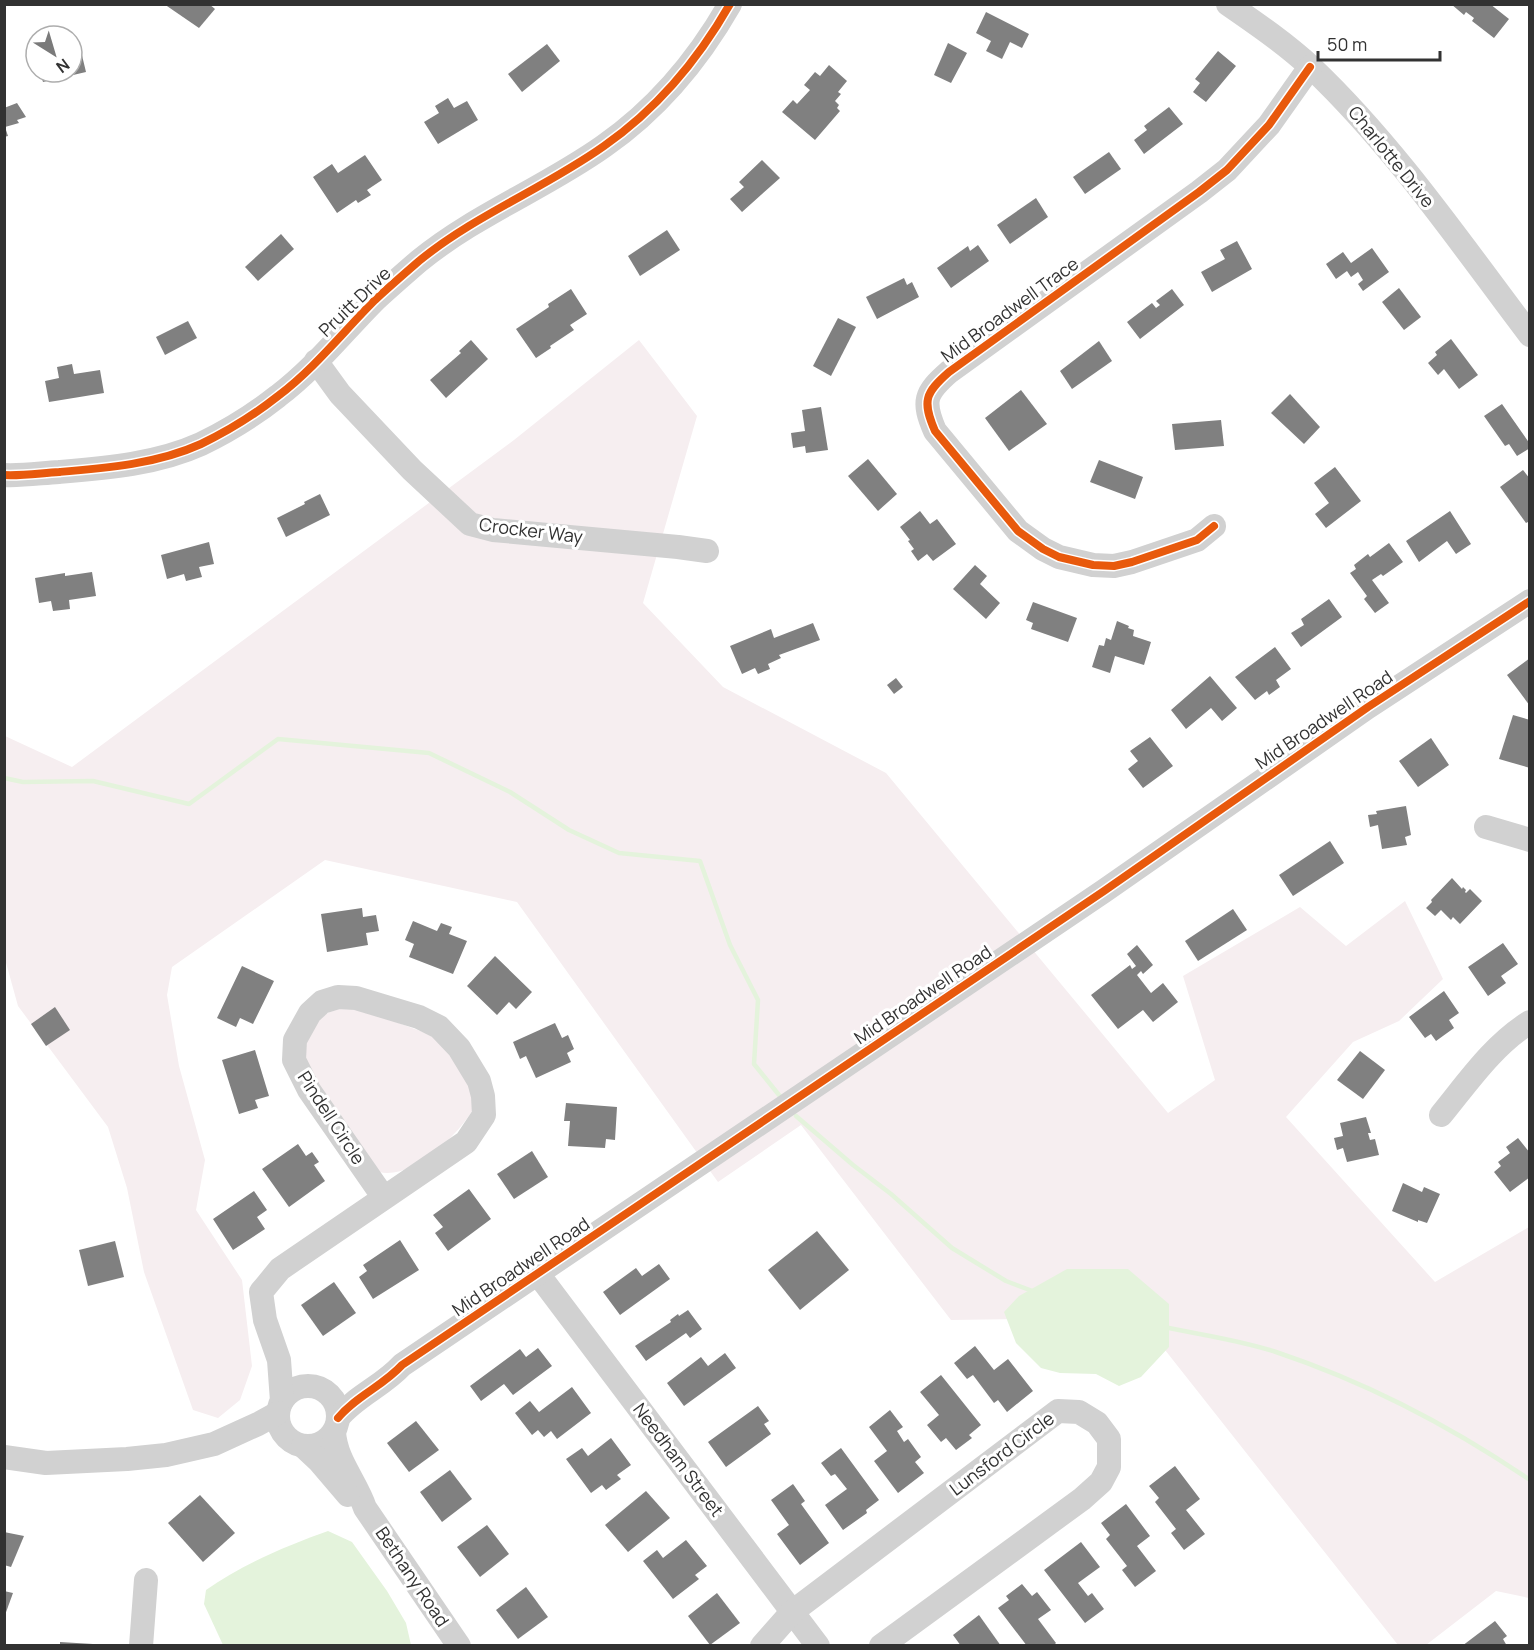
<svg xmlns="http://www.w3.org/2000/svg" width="1534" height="1650" font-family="Manrope,sans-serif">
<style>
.green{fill:#f6eef0}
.water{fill:#e4f3dc}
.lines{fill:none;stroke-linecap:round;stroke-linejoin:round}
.stream{stroke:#e4f3dc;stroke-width:4.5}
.building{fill:#808080}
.minor{stroke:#d1d1d1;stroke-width:24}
.cycleway-casing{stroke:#fff;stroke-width:11}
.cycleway{stroke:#e8590c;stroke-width:8}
.labels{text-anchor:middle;stroke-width:6;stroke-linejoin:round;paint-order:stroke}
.street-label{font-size:18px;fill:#323232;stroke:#fff}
</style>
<rect width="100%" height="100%" fill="#fff"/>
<g class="green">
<path d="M639,340L697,416L643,603L723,687L886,773L1168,1113L1215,1080L1183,976L1300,907L1346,946L1405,901L1443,979L1399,1021L1353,1042L1286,1117L1435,1282L1529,1227V1598L1496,1591L1426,1645H1398L1139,1317L951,1320L801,1125L718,1182L517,902L325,860L172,967L167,995L179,1066L205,1160L196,1210L242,1280L252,1366L240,1400L218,1418L193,1410L144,1272L127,1188L108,1127L18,1006L5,959V736L72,767L514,440Z"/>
<path d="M337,1009H361L431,1035L444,1046L469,1078L474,1108C458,1135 413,1180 379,1172L314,1077C309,1067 303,1055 305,1044C308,1028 323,1013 337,1009Z"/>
</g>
<g class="water">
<path d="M1067,1269H1128L1169,1304V1347L1141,1377L1119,1386L1096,1374L1060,1373L1041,1368L1016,1343L1004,1312L1019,1296Z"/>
<path d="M328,1531L352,1542L387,1591L406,1623L411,1645H223L204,1604L206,1590C241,1565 288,1545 328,1531Z"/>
</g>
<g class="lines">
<g class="stream">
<path d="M4,778L23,782L93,781L189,804L278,739L429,753L510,792L569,830L619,853L700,861L730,945L758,1000L754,1064L783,1100"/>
<path d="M796,1116L853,1165L891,1194L952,1248L1006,1281L1035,1292"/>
<path d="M1164,1327C1202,1335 1240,1340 1276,1352C1366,1382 1452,1427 1530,1480"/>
</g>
</g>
<g class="building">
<path d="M164,4H209L215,9L199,28Z"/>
<path d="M1451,4H1490L1509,19L1494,38L1472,21L1474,18L1466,12L1464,15Z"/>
<path d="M986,12L1029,34L1022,48L1010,42L1002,59L986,51L991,41L976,33Z"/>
<path d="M948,43L967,53L951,83L934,75Z"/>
<path d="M547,44L560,61L522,92L508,74Z"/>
<path d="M80,47L86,72L43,82L40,72H72V49Z"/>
<path d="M1218,51L1236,66L1206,102L1193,92L1200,83L1195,79Z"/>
<path d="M829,65L847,81L838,92L841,94L835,101L839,105L837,108L840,111L815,140L782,112L793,100L797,104L810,90L804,85L815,72L820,76Z"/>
<path d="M448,98L454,108L467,101L478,120L438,144L424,122L439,113L435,106Z"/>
<path d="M17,103L26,117L17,120L19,123L5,127L8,136L4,137V108Z"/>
<path d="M1169,107L1183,124L1144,154L1134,140L1147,130L1144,126Z"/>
<path d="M1109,152L1121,169L1085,194L1073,177Z"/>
<path d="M365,155L382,180L367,190L371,195L358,203L356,200L337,213L313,177L332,164L338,173Z"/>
<path d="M762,160L780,178L742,212L730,199L744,187L739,182Z"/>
<path d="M1036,198L1048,217L1010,244L997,225Z"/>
<path d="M667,230L680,250L640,276L628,256Z"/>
<path d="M281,234L294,249L258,281L245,267Z"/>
<path d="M1237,241L1252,269L1212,292L1201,272L1225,259L1220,250Z"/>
<path d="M978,245L989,261L951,288L937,268L968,246L970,251Z"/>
<path d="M1372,248L1389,272L1363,291L1358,284L1363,280L1358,272L1351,277L1347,271L1336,279L1326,264L1343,252L1351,263Z"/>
<path d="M904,278L907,285L912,282L919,297L877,319L866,297Z"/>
<path d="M1399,288L1421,317L1404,330L1382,302Z"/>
<path d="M571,289L587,314L570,325L574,330L550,346L551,348L536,358L516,329L549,307L548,304Z"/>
<path d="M1172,289L1184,305L1140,339L1127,322L1152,303L1156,308L1160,305L1156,301Z"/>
<path d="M838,318L856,327L831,376L813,366Z"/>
<path d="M188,321L197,338L165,355L156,337Z"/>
<path d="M1451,339L1478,375L1459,389L1444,369L1438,375L1428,363L1437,355L1435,352Z"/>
<path d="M471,340L488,359L446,398L430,380L461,353L459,351Z"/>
<path d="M1099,341L1112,361L1072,389L1060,371Z"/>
<path d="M72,364L74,374L100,370L104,393L49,402L45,381L59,378L57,367Z"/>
<path d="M1021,390L1047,424L1009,451L985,418Z"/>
<path d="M1290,394L1320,427L1304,444L1271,413Z"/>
<path d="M1502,404L1530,444V448L1517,456L1509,444L1505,446L1484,416Z"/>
<path d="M821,407L828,450L806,453L805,446L793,448L791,433L805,431L802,410Z"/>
<path d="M1221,420L1224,446L1175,450L1172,424Z"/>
<path d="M868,459L897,494L878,511L848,476Z"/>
<path d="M1099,460L1143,477L1135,499L1090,482Z"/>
<path d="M1335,467L1361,501L1326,528L1315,514L1329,503L1314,483Z"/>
<path d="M1523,470L1530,479V521L1526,523L1500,487Z"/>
<path d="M320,494L330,515L286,537L277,518L305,504L304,502Z"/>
<path d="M920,511L930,524L937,519L956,544L933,561L927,554L918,561L911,551L914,549L908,541L910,540L900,527Z"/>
<path d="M1450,511L1471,544L1456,554L1447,541L1419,562L1406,541Z"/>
<path d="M209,542L214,564L199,567L202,577L186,581L184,574L167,579L161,555Z"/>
<path d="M1389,543L1403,562L1383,576L1381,574L1372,580L1389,603L1375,613L1364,599L1367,596L1350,573L1356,569L1354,565L1368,554L1370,557Z"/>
<path d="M975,565L987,576L980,584L1000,603L986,619L953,589Z"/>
<path d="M92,572L96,596L69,600L70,609L53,611L51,601L39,603L35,578L65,573V576Z"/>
<path d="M1329,599L1342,617L1301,647L1291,633L1304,625L1301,619Z"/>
<path d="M1033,602L1077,618L1068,642L1031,629L1033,623L1026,620Z"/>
<path d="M1117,621L1129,626L1128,628L1134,630L1133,636L1151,642L1144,665L1115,656L1110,673L1092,667L1099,645L1104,646L1106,638L1111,640Z"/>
<path d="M813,623L820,640L779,655L781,658L768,664L770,669L758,674L755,668L742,674L730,646L771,629L774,638Z"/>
<path d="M1275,647L1291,669L1276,680L1280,687L1269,695L1267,691L1255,700L1235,677Z"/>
<path d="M1530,658V706L1507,675Z"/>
<path d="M1210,676L1237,708L1222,721L1211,708L1186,729L1171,710Z"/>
<path d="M896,678L903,687L894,694L887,685Z"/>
<path d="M1513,715L1530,720V768L1499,759Z"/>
<path d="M1150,737L1173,766L1143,788L1128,769L1138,761L1130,751Z"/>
<path d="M1431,738L1449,765L1418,787L1399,761Z"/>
<path d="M1406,806L1411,835L1405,837L1407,845L1382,849L1378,825L1370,827L1368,815L1377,814L1376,811Z"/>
<path d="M1330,841L1344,863L1293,896L1279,875Z"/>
<path d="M1452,878L1462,889L1463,887L1466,890L1465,892L1466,893L1470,889L1482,901L1460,924L1453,917L1451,920L1441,910L1435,916L1426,908L1432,902L1431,900Z"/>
<path d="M362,908L363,917L376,915L379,931L366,933L368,945L327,952L321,914Z"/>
<path d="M1233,909L1247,930L1198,961L1185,941Z"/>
<path d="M413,921L437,931L441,923L452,927L449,934L467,941L453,974L409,957L414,944L405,940Z"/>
<path d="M1503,943L1518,964L1501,976L1506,983L1488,996L1468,967Z"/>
<path d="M1137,945L1153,965L1143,974L1141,971L1137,975L1151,993L1163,983L1178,1002L1153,1022L1143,1010L1118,1029L1091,995L1130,965L1132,969L1136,966L1127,954Z"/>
<path d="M495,956L532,992L516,1009L509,1002L497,1015L467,986Z"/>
<path d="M242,966L274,981L253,1024L240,1018L236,1027L217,1018Z"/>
<path d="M1444,991L1459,1013L1449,1020L1454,1028L1436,1041L1431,1034L1425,1038L1409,1017Z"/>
<path d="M55,1007L70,1030L46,1046L31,1024Z"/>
<path d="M555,1023L562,1038L568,1035L574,1049L567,1053L571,1062L536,1078L526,1056L520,1059L513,1042Z"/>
<path d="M255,1050L269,1096L255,1100L258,1108L239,1114L222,1060Z"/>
<path d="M1360,1051L1385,1070L1363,1099L1337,1080Z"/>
<path d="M566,1103L617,1107L615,1140L606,1139L605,1148L568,1146L570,1121H564Z"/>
<path d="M1366,1117L1371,1133H1368L1370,1140L1375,1139L1379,1155L1347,1162L1343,1148L1337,1150L1334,1138L1343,1136L1340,1123Z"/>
<path d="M1518,1138L1530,1153V1177L1510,1192L1494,1172L1501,1166L1498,1162L1510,1153L1506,1147Z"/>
<path d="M298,1144L306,1156L312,1152L319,1162L314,1165L325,1181L289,1207L262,1169Z"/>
<path d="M532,1151L548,1177L514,1199L497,1174Z"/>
<path d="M1403,1183L1422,1192L1424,1187L1440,1194L1427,1223L1418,1220V1222L1392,1211Z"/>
<path d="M469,1189L491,1219L448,1251L435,1233L443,1227L433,1215Z"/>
<path d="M254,1191L267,1210L257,1217L265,1229L233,1250L213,1219Z"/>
<path d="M817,1231L849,1270L800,1310L768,1270Z"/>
<path d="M400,1240L419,1270L373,1299L359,1277L367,1271L363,1265Z"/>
<path d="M115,1241L124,1277L88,1286L79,1250Z"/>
<path d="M659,1264L670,1279L620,1315L603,1292L636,1268L642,1276Z"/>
<path d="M334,1282L356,1313L323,1336L301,1305Z"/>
<path d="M688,1310L702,1329L690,1338L686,1333L646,1361L635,1346L671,1322L670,1320L678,1314L679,1316Z"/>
<path d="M975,1346L994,1370L1008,1359L1033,1391L1007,1412L998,1400L994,1403L973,1375L967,1379L954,1363Z"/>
<path d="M538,1348L552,1366L513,1395L504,1384L481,1401L470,1386L520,1349L526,1357Z"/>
<path d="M725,1353L736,1368L684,1406L667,1383L701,1357L708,1366Z"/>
<path d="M941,1375L981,1425L969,1435L972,1438L956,1450L946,1438L941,1442L927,1425L939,1415L920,1392Z"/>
<path d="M572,1387L591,1413L557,1439L551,1431L544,1437L538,1430L532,1435L515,1413L530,1401L539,1412Z"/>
<path d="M758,1406L769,1421L764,1424L771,1434L726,1467L708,1442Z"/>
<path d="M890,1410L903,1427L897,1431L904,1442L908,1439L921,1457L915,1462L924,1473L898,1493L874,1461L887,1451L869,1427Z"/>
<path d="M416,1421L439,1450L409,1472L387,1443Z"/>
<path d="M611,1438L631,1465L617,1475L621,1479L606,1490L602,1485L591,1493L566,1459L582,1448L588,1456Z"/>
<path d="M841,1448L879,1500L866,1510L867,1513L843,1530L825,1505L847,1489L835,1474L831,1476L821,1463Z"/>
<path d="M1175,1466L1200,1499L1186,1510L1205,1534L1184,1550L1171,1533L1176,1529L1155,1502L1159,1498L1149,1486Z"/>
<path d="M450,1470L472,1499L442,1522L420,1492Z"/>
<path d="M793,1484L805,1501L801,1504L829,1543L800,1565L777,1534L789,1525L771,1500Z"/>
<path d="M646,1491L670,1518L628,1552L605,1525Z"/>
<path d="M200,1495L235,1533L203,1562L168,1523Z"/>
<path d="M1126,1504L1150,1536L1137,1546L1156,1571L1135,1587L1122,1570L1127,1566L1106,1539L1110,1535L1101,1523Z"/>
<path d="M487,1525L509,1554L480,1577L457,1547Z"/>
<path d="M4,1532L24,1536L11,1567L4,1565Z"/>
<path d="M686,1540L707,1566L695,1575L699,1579L673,1599L643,1561L657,1550L663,1558Z"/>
<path d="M1081,1542L1100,1567L1078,1583L1088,1596L1092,1593L1104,1609L1085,1623L1044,1570Z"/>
<path d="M1022,1584L1032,1596L1037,1592L1051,1610L1038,1619L1056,1643L1053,1646H1027L998,1608L1009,1600L1006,1596Z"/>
<path d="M526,1587L548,1617L518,1639L496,1610Z"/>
<path d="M4,1591L13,1593L5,1615H4Z"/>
<path d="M717,1593L740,1623L710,1645L688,1616Z"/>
<path d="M979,1615L1001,1646H961L953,1635Z"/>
<path d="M1495,1621L1507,1636L1503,1639L1507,1646H1462Z"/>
<path d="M60,1642L93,1644V1646H60Z"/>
</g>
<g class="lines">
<g class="minor">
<path d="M1228,4C1257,24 1286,44 1312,68C1395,147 1461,244 1530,335"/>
<path d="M316,361L340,394L412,470L470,524L493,530L678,547L707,551"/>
<path d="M4,475C22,476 41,473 59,472C107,468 157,464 201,444C228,431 254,415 278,396C314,369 343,332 375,300C389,287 404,274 419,261C475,215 545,188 604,146C657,109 698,60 730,4"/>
<path d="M1214,526L1197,540L1132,562L1114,566L1093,565L1059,557L1043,549L1018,531L935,431C922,401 925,393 949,372L1199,192L1227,170L1269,125L1310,67"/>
<path d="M1486,827L1530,840"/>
<path d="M1441,1115C1468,1082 1493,1045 1530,1022"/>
<path d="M538,1274L818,1646"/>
<circle cx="308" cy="1416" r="30"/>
<path d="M282,1401L279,1360L265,1320L261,1292L280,1269L384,1198L466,1142L484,1115L483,1096L479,1081L459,1048L439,1027L419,1017L356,998L338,997L322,1002L310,1013L295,1040L294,1060L309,1090L384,1198"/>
<path d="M338,1418C356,1396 383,1386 402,1365L1104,891L1368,707L1530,601"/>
<path d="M334,1432C336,1461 356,1481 365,1508L459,1646"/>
<path d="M303,1446L319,1461L348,1495"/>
<path d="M4,1457L46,1463L127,1459L166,1455L214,1444L258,1424L278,1413"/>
<path d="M141,1646L146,1580"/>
<path d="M762,1646L792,1612L1058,1411L1079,1412L1097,1423L1109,1439V1467L1101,1482L1082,1499L881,1646"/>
</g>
<g class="cycleway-casing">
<g id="cycleway">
<path d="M4,475C22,476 41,473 59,472C107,468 157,464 201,444C228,431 254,415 278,396C314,369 343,332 375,300C389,287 404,274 419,261C475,215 545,188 604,146C657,109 698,60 730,4"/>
<path d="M1214,526L1197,540L1132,562L1114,566L1093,565L1059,557L1043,549L1018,531L935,431C922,401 925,393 949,372L1199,192L1227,170L1269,125L1310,67"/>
<path d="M338,1418C356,1396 383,1386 402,1365L1104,891L1368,707L1530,601"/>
</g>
</g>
<use href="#cycleway" class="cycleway"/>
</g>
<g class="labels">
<g class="street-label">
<text transform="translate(1391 157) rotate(51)" y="6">Charlotte Drive</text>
<text transform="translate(355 302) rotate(-44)" y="6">Pruitt Drive</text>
<text transform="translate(1010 310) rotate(-36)" y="6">Mid Broadwell Trace</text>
<text transform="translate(531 531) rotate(7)" y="6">Crocker Way</text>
<text transform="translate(1324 720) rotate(-34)" y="6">Mid Broadwell Road</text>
<text transform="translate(923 995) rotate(-34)" y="6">Mid Broadwell Road</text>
<text transform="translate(331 1118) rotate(57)" y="6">Pindell Circle</text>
<text transform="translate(521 1267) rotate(-34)" y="6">Mid Broadwell Road</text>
<text transform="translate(1002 1454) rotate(-37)" y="6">Lunsford Circle</text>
<text transform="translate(678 1460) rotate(53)" y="6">Needham Street</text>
<text transform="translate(412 1577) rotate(56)" y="6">Bethany Road</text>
</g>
</g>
<rect width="1534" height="1650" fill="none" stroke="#323232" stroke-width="12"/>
<g transform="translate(54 54) rotate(143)"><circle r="28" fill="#ffffff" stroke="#adadad" stroke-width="1.5"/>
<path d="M0-4.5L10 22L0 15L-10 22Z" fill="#7a7a7a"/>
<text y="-9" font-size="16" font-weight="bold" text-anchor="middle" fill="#323232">N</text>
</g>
<path d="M1318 51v9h122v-9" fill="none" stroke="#323232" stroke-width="3"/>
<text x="1327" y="51" font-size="18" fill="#323232" stroke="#ffffff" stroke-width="4.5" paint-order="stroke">50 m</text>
</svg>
